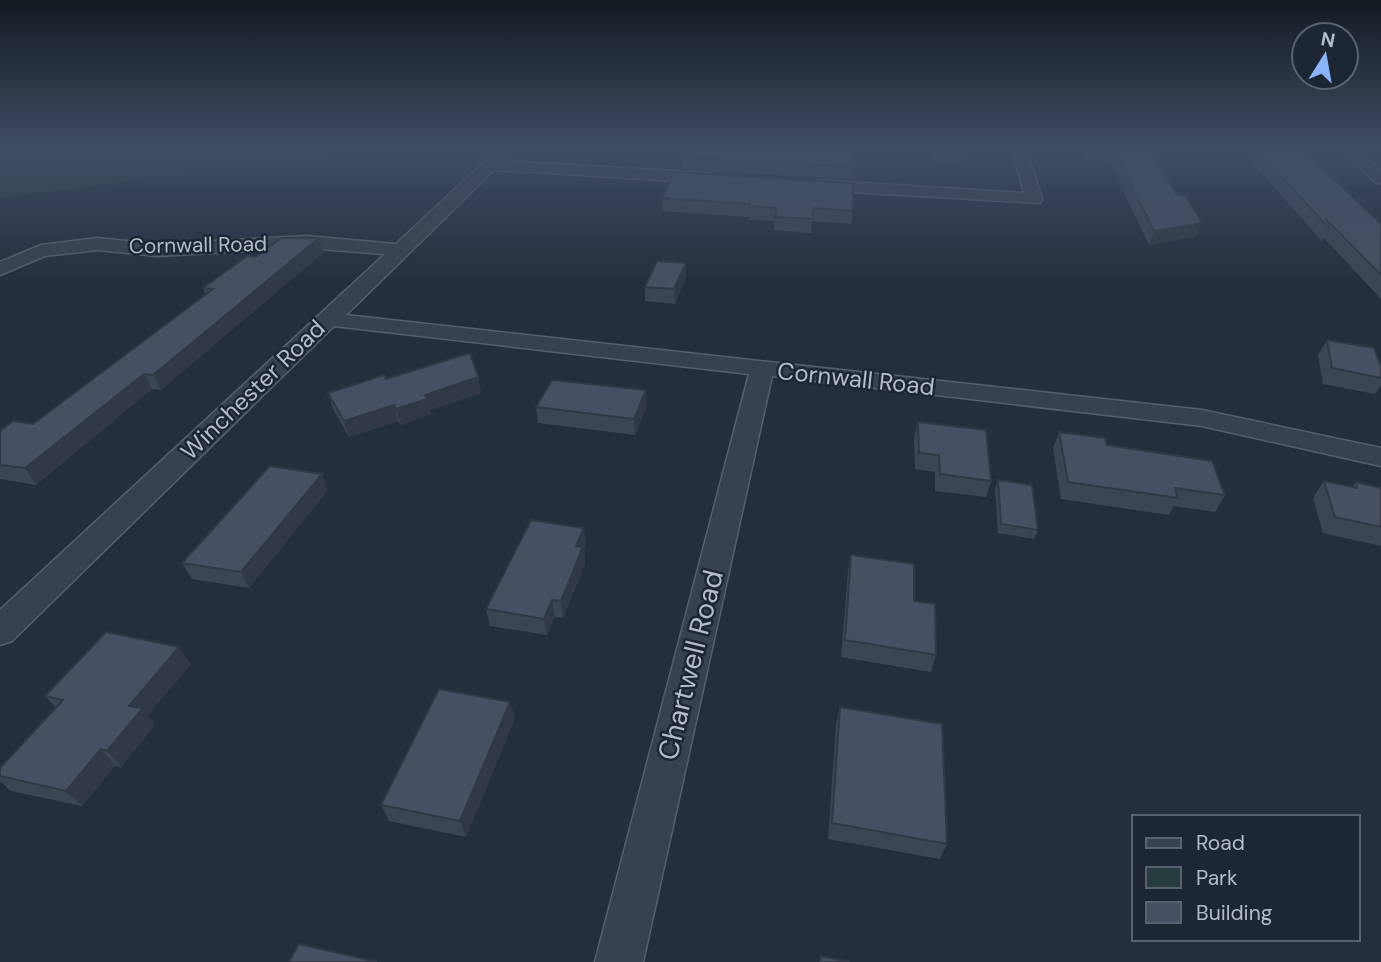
<svg xmlns="http://www.w3.org/2000/svg" width="1381" height="962" font-family="'DM Sans',sans-serif">
<style>
.green{fill:#263c3f}
.lines{fill:none;stroke-linecap:round;stroke-linejoin:round}
.street-casing{stroke:#565f6c;stroke-width:3}
.street{fill:#38414e;fill-rule:evenodd}
.wall{fill:#3b4654}
.shaded-wall{fill:#303945}
.building{fill:#455162;stroke:#303945;stroke-width:2}
.labels{text-anchor:middle;stroke-width:5;stroke-linejoin:round;paint-order:stroke}
.far-street-label{font-size:21px;fill:#b4bcc9;stroke:#1d2633}
.street-label{font-size:24px;fill:#b4bcc9;stroke:#1d2633}
.near-street-label{font-size:28px;fill:#b4bcc9;stroke:#1d2633}
</style>
<rect width="100%" height="100%" fill="#242f3e"/>
<path class="green" d="M0,149H341L318,168L194,173L0,198Z"/>
<g class="lines">
<g class="street-casing">
<g id="street">
<path d="M498,149H514L503,161L710,173L718,178L710,183L494,170L346,315L1202,410L1381,448V466L1202,426L772,376L643,962H595L749,374L334,326L12,641L0,645V610L385,254L306,248L157,256L97,250L45,256L0,275V262L41,245L97,238L157,244L306,236L396,244Z"/>
<path d="M1012,149H1026L1042,199L1040,203L817,190L809,185L817,180L1024,193Z"/>
<path d="M1339,149H1355L1381,171V184L1375,182Z"/>
</g>
</g>
<use href="#street" class="street"/>
</g>
<g class="wall">
<path d="M932,149H968V153L966,165L934,163Z"/>
<path d="M1081,149H1150L1177,195L1202,223L1196,236L1149,245L1110,163L1087,162Z"/>
<path d="M1240,149H1302L1381,224V299L1324,238L1322,241Z"/>
<path d="M681,157L854,167L852,180L681,169Z"/>
<path d="M662,198L853,211L851,224L812,221L811,233L774,230V221L749,220V217L662,211Z"/>
<path d="M319,238L324,252L161,390L152,389L36,485L0,479V431L33,424L54,409L206,295L203,288L256,257Z"/>
<path d="M686,277L675,304L645,301V287Z"/>
<path d="M1327,340L1381,367V385L1375,394L1323,384L1318,355Z"/>
<path d="M478,377L481,393L430,410L431,414L401,425L398,421L349,437L333,409L328,393L386,379Z"/>
<path d="M647,406L635,435L538,423L536,407Z"/>
<path d="M918,422L991,481L986,497L935,491V472L915,469L914,438Z"/>
<path d="M1059,432L1107,445L1225,495L1215,512L1174,506L1169,515L1061,499L1053,448Z"/>
<path d="M998,480L1038,530L1034,539L998,533L995,489Z"/>
<path d="M1324,481L1352,487L1356,482L1381,488V546L1323,533L1313,498Z"/>
<path d="M328,490L249,588L192,579L182,563Z"/>
<path d="M586,545L584,550L585,564L563,618L555,617L547,635L490,626L486,609Z"/>
<path d="M851,555L914,601L936,655L931,672L841,657L848,571Z"/>
<path d="M191,664L148,715L155,725L121,767L115,766L82,806L11,791L0,781V768L56,708L45,696Z"/>
<path d="M510,702L515,718L466,837L389,821L381,805Z"/>
<path d="M840,707L947,844L940,859L828,839L836,724Z"/>
</g>
<g class="shaded-wall">
<path d="M1202,223L1196,236L1149,245L1154,231Z"/>
<path d="M319,238L324,252L161,390L153,375Z"/>
<path d="M686,263V277L675,304L674,289Z"/>
<path d="M144,374L152,389L36,485L25,468Z"/>
<path d="M478,377L481,393L430,410L431,414L401,425L396,409L425,395Z"/>
<path d="M646,390L647,406L635,435L634,419Z"/>
<path d="M394,405L398,421L349,437L344,421Z"/>
<path d="M322,474L328,490L249,588L241,572Z"/>
<path d="M584,528L586,545L584,550L585,564L563,618L561,601L576,546Z"/>
<path d="M552,600L555,617L547,635L544,619Z"/>
<path d="M179,647L191,664L148,715L155,725L121,767L107,751L129,706Z"/>
<path d="M510,702L515,718L466,837L460,821Z"/>
<path d="M101,749L115,766L82,806L66,791Z"/>
</g>
<g class="building">
<path d="M684,149H854V167L681,157Z"/>
<path d="M936,149H968V153L936,151Z"/>
<path d="M1090,149H1150L1177,195L1186,196L1202,223L1154,231L1114,151Z"/>
<path d="M1256,149H1302L1381,224V275L1326,219L1329,228Z"/>
<path d="M674,172L853,183V211L814,208L812,219L775,217L776,208L749,206L750,204L662,198Z"/>
<path d="M281,238H319L153,375L144,374L25,468L0,465V431L13,421L33,424L213,289L203,288L247,256L256,257Z"/>
<path d="M657,261L686,263L674,289L645,287Z"/>
<path d="M1327,340L1374,348L1381,367V378L1332,368Z"/>
<path d="M470,353L478,377L425,395L427,399L396,409L394,405L344,421L328,393L384,375L386,379Z"/>
<path d="M552,380L646,390L634,419L536,407Z"/>
<path d="M918,422L986,430L991,481L940,474L939,455L919,453Z"/>
<path d="M1059,432L1105,438L1107,445L1212,461L1225,495L1175,488L1178,498L1068,482Z"/>
<path d="M270,466L322,474L241,572L182,563Z"/>
<path d="M998,480L1032,485L1038,530L1001,524Z"/>
<path d="M1324,481L1357,488L1356,482L1381,488V527L1335,517Z"/>
<path d="M531,520L584,528L576,546L583,547L561,601L552,600L544,619L486,609Z"/>
<path d="M851,555L914,564V601L935,604L936,655L845,640Z"/>
<path d="M106,632L179,647L129,706L143,708L107,751L101,749L66,791L0,776V768L63,700L45,696Z"/>
<path d="M439,689L510,702L460,821L381,805Z"/>
<path d="M840,707L942,724L947,844L832,823Z"/>
<path d="M299,944L377,962H289Z"/>
<path d="M821,956L850,962H820Z"/>
</g>
<linearGradient id="sky" x2="0" y2="1"><stop stop-color="#141a22"/><stop offset="0.52" stop-color="#3f4d63"/><stop offset="1" stop-color="#3f4d63" stop-opacity="0"/></linearGradient>
<rect width="1381" height="284" fill="url(#sky)"/>
<g class="labels">
<g class="far-street-label">
<text transform="translate(198 245) rotate(-1)" y="7">Cornwall Road</text>
</g>
<g class="street-label">
<text transform="translate(856 379) rotate(6)" y="8">Cornwall Road</text>
<text transform="translate(253 390) rotate(-44)" y="8">Winchester Road</text>
</g>
<g class="near-street-label">
<text transform="translate(690 665) rotate(-76)" y="10">Chartwell Road</text>
</g>
</g>
<rect x="1132" y="815" width="228" height="126" fill="#1d2633" stroke="#59626f" stroke-width="2"/>
<rect x="1146" y="838" width="35" height="10" fill="#38414e" stroke="#59626f" stroke-width="2"/>
<text x="1196" y="850" font-size="21" fill="#b4bcc9">Road</text>
<rect x="1146" y="867" width="35" height="21" fill="#263c3f" stroke="#59626f" stroke-width="2"/>
<text x="1196" y="885" font-size="21" fill="#b4bcc9">Park</text>
<rect x="1146" y="902" width="35" height="21" fill="#455162" stroke="#59626f" stroke-width="2"/>
<text x="1196" y="920" font-size="21" fill="#b4bcc9">Building</text>
<g transform="translate(1325 56) rotate(11)"><circle r="33" fill="#1d2633" stroke="#59626f" stroke-width="2"/>
<path d="M0-5L12 26L0 18L-12 26Z" fill="#8ab4f8"/>
<text y="-10" font-size="19" font-weight="bold" text-anchor="middle" fill="#b4bcc9">N</text>
</g>
</svg>
